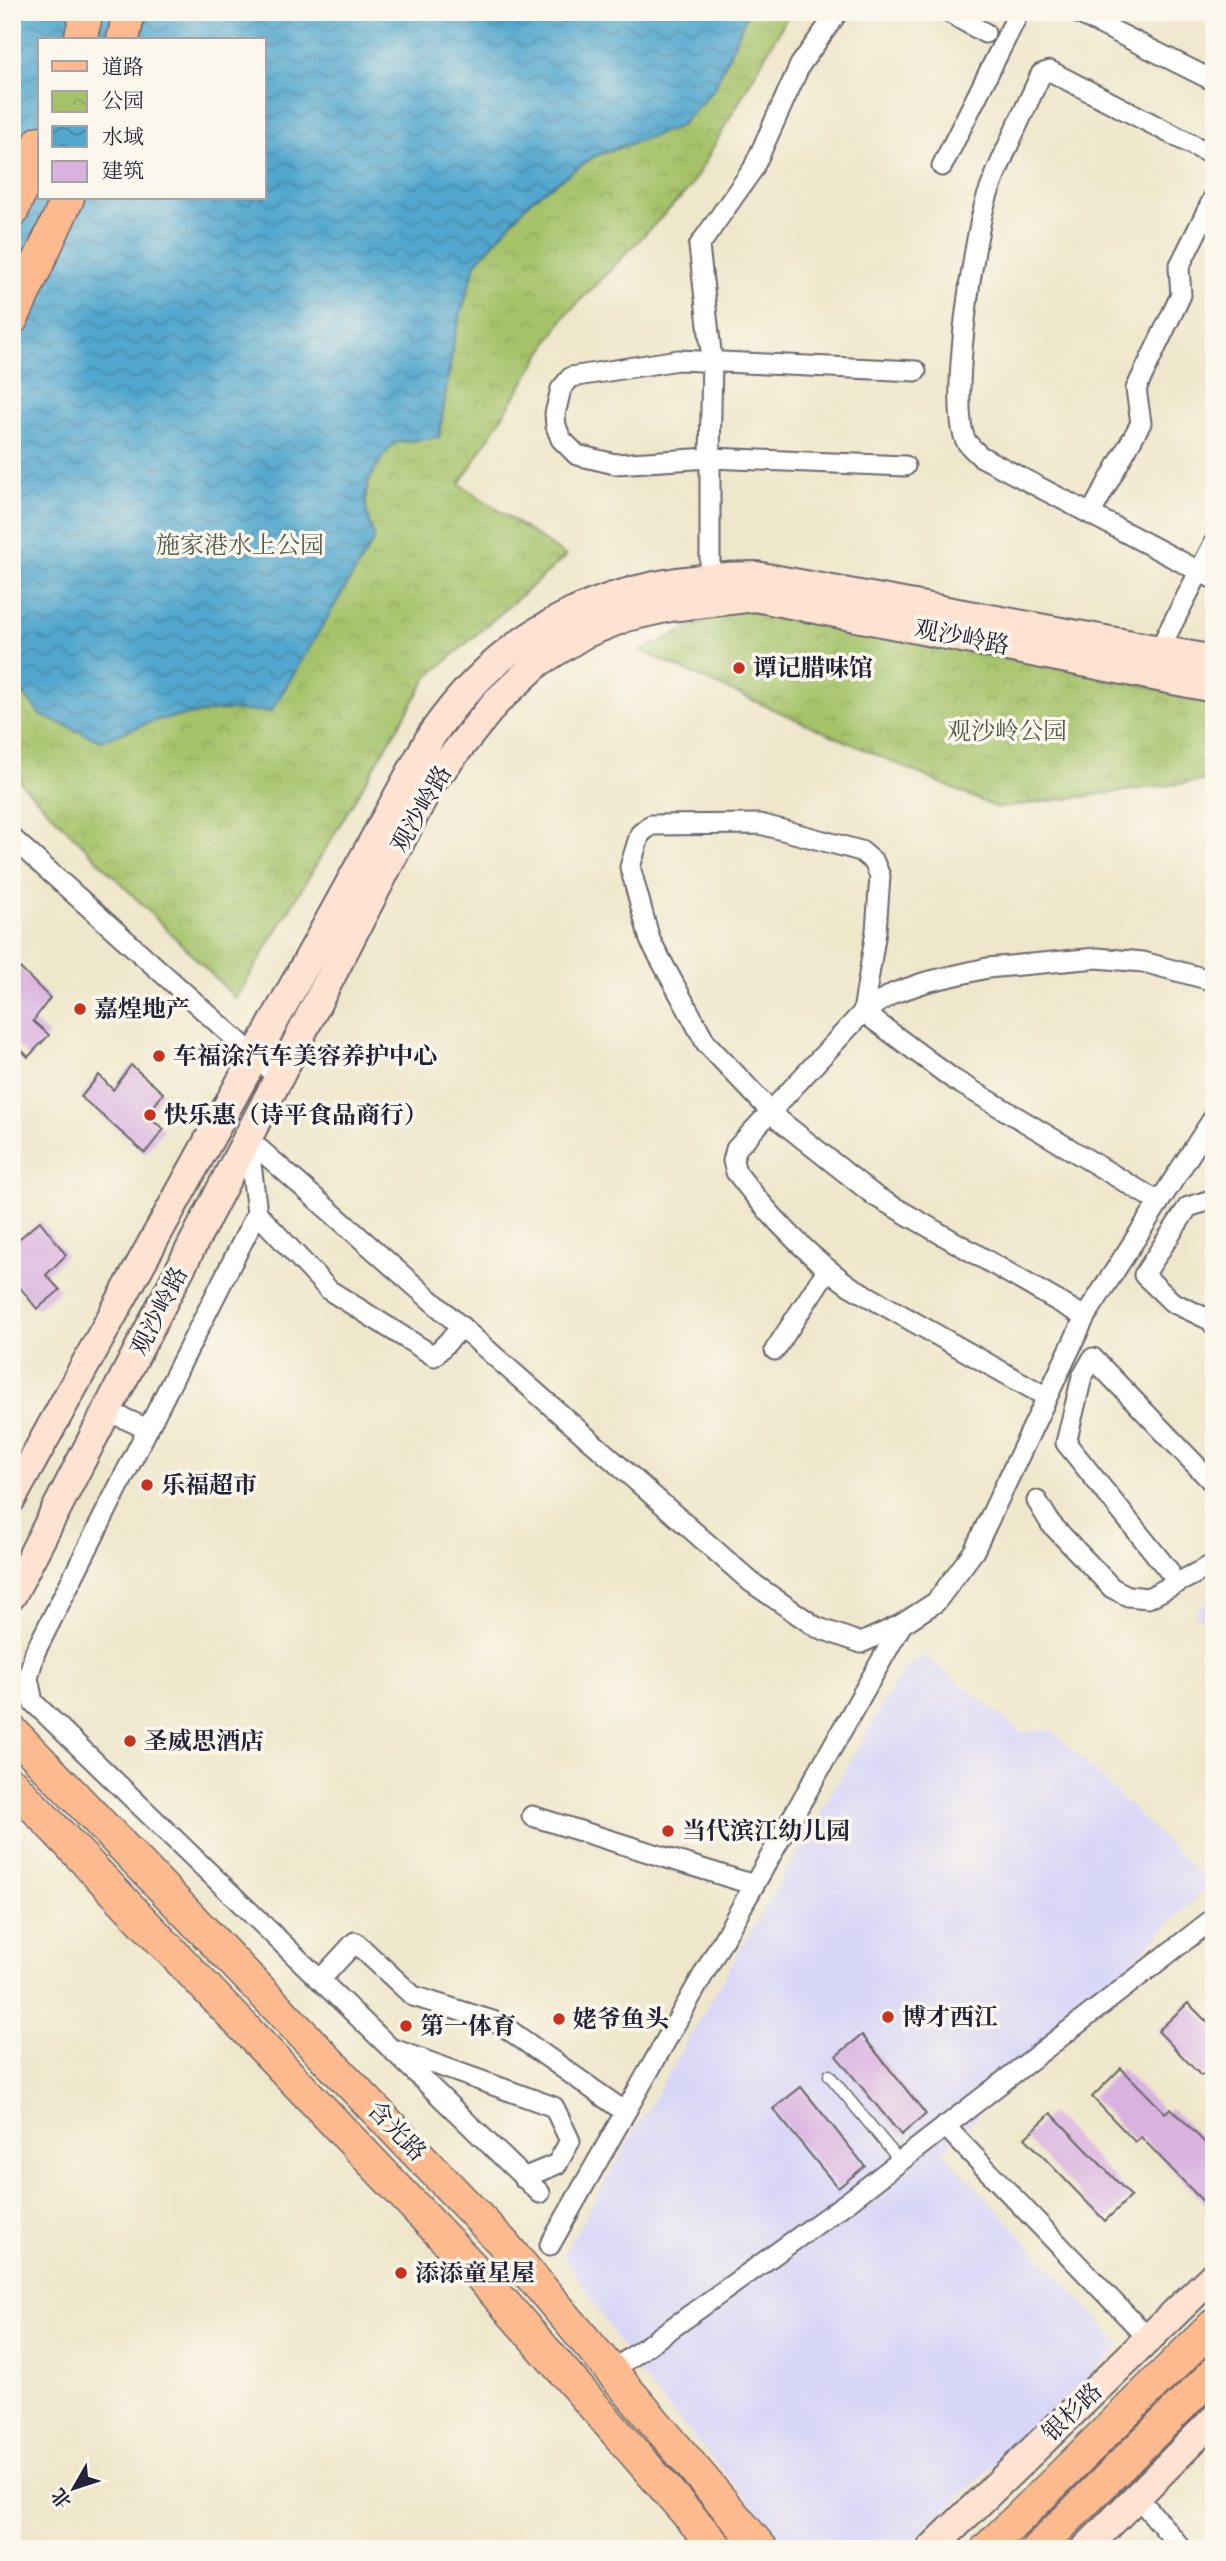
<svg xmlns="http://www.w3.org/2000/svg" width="1226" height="2561" font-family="Cardo,'Noto Serif SC',serif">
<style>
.built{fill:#d9d7f7}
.park{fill:url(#park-crowns);stroke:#647252;stroke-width:2;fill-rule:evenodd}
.water{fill:url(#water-waves);stroke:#3a6484;stroke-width:2;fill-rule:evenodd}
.building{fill:#d9b2e0}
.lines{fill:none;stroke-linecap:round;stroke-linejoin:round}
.lane-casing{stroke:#6a676d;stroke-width:13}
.street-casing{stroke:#6a676d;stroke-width:23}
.secondary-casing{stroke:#6a676d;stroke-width:32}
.primary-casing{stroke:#6a676d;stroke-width:35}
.lane{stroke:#fff;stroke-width:10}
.street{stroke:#fff;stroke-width:19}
.secondary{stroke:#fee3d2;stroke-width:28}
.primary{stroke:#fcba8e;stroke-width:32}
.poi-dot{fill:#c8321e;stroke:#fbf7ec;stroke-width:2.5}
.labels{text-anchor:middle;stroke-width:7;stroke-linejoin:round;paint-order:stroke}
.park-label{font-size:24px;fill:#505a4b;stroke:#fbf7ec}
.street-label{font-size:24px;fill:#22223b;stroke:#fbf7ec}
.poi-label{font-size:24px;font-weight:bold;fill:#22223b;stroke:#fbf7ec;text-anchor:start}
</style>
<defs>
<pattern id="park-crowns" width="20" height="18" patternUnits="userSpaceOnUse" patternTransform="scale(1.75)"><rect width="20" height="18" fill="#a6c36a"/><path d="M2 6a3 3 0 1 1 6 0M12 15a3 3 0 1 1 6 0" fill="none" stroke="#8fa75d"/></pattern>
<pattern id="water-waves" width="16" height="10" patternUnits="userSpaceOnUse" patternTransform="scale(1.75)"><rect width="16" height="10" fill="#52a7ce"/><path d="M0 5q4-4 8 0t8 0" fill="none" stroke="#4488a8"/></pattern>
</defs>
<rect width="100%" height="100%" fill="#fbf7ec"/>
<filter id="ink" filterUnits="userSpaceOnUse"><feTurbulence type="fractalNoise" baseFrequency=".0143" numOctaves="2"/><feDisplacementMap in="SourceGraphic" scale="14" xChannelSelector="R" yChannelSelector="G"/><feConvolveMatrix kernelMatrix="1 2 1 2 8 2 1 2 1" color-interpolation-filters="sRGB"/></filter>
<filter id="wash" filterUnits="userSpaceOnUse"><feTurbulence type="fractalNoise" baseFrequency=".00686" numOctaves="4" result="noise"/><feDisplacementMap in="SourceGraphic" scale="28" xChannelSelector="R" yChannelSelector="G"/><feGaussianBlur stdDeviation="1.57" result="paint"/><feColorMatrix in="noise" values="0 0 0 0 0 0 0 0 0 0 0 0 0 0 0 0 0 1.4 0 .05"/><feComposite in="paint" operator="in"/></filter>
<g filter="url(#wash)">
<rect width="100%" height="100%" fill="#efe7cb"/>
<g class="built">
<path d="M1214,1594V1637L1195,1612Z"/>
<path d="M924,1655L1021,1732L1052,1730L1209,1884L943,2151L1122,2345L904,2549H790L639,2374L563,2254L905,1667Z"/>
</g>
<g class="park">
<path d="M12,12H790L690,188L565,316L460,484L566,556L428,677L236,999L12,774ZM40,40H264V198H40Z"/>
<path d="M755,597L1214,701V779L997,808L641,651Z"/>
</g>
<path class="water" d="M12,12H748L714,89L679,127L595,156L530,201L476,263L455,334L439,437L394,443C366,480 357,493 375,538L271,712L220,710L157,720L101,741L40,715L12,679ZM40,40H264V198H40Z"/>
<g id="blocks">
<g class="building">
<path d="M20,968L50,998L33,1021L49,1035L28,1057L12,1040V977Z"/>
<path d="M131,1065L163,1093L147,1117L164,1129L145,1153L81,1097L99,1075L113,1090Z"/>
<path d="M40,1221L66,1255L46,1275L60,1290L37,1309L12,1277V1245Z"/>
<path d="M1188,2003L1214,2029V2065L1201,2076L1158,2031Z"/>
<path d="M862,2035L926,2114L901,2135L836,2056Z"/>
<path d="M1121,2068L1165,2113L1171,2108L1214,2152V2213L1141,2137L1135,2142L1092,2097Z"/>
<path d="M801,2087L865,2166L838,2188L773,2109Z"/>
<path d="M1051,2113L1131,2196L1105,2221L1025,2138Z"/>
</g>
</g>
</g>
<g filter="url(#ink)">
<use href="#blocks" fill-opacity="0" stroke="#6a676d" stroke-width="2"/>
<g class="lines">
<g class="lane-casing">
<path id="lane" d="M829,2075L900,2161"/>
</g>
<g class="street-casing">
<g id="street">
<path d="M838,12L800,65L753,169L699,246L712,360L710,458L615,464L577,455L561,439L556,426L555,414L561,389L571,377L678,360L916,371"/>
<path d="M948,12L985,33"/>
<path d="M1076,12L1214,81"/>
<path d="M1214,156L1050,71L1041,74C1023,114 1002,155 987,197C974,235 948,408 966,441C969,446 976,452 980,456L1214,579"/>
<path d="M942,166L1019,12"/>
<path d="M1091,513L1141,423L1136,389L1181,295L1179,267L1214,197"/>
<path d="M710,576V458L905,466"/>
<path d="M1160,648L1214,543"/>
<path d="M12,838L279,1078"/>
<path d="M248,1139L751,1582L816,1627L861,1643L902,1624L936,1602L974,1551L1085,1317L1214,1117"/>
<path d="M248,1139L257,1213L35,1652L28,1678L33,1702L540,2193"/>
<path d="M1214,1199L1188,1207L1144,1275L1172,1302L1210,1320L1214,1325"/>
<path d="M257,1213L329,1290L434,1356L462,1327"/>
<path d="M1085,1317L875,1196L778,1119L706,1043L650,940L630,867L640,834L651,825L760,824L861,851L874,862L880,876L876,931L863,1012L953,1079L1157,1201"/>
<path d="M775,1350L827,1270"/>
<path d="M1045,1396L850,1286C806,1255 769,1215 736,1172L733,1161L736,1149L863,1012L894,993L926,982L987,968L1097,958L1143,962L1214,981"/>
<path d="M107,1411L148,1429"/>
<path d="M1037,1501L1051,1524L1112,1588L1128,1596L1148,1598L1214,1564"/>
<path d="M1169,1571L1066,1443L1082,1377L1093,1358L1214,1484"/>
<path d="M532,1816L754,1885"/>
<path d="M320,1980L355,1942L413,1996L499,2023L625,2112"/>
<path d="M396,2050L554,2107L570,2141L557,2164L523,2178"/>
<path d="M945,2126L1148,2338"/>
<path d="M550,2245L902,1624"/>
<path d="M612,2371L849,2201L1214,1918"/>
<path d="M1137,2496L1182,2549"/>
</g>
</g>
<g class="secondary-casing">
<g id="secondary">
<path d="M12,1498L431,736C510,620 620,577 756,576L1214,660"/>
<path d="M12,1595L430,784L496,702L539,662L584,634L626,617L670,607L755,597L1214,688"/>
<path d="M931,2549L1214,2275"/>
<path d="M1085,2549L1214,2419"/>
</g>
</g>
<g class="primary-casing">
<g id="primary">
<path d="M80,40L87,12"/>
<path d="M123,40L129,12"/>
<path d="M12,212L40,142"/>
<path d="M12,319L68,198"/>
<path d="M12,1731L502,2242L762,2549"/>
<path d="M12,1784L475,2270L718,2549"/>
<path d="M987,2549L1214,2325"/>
<path d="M1037,2549L1214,2373"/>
</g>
</g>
<use href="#lane" class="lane"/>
<use href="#street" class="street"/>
<use href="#secondary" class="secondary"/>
<use href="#primary" class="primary"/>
</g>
</g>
<g class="poi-dot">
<circle cx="739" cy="668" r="7"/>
<circle cx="80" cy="1009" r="7"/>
<circle cx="159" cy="1056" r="7"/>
<circle cx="150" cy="1115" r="7"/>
<circle cx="147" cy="1485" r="7"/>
<circle cx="130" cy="1741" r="7"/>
<circle cx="668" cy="1831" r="7"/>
<circle cx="888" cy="2017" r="7"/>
<circle cx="559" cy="2019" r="7"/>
<circle cx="406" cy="2026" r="7"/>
<circle cx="401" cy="2273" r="7"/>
</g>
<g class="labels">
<g class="park-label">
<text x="240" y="553">施家港水上公园</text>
<text x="1007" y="739">观沙岭公园</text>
</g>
<g class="street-label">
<text transform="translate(962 637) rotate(11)" y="8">观沙岭路</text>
<text transform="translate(421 809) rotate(-60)" y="8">观沙岭路</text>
<text transform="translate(159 1311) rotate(-63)" y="8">观沙岭路</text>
<text transform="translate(397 2131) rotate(46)" y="8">含光路</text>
<text transform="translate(1072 2412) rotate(-44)" y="8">银杉路</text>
</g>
<g class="poi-label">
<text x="753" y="676">谭记腊味馆</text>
<text x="94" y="1017">嘉煌地产</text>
<text x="173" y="1064">车福涂汽车美容养护中心</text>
<text x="164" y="1123">快乐惠（诗平食品商行）</text>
<text x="161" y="1493">乐福超市</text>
<text x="144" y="1749">圣威思酒店</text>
<text x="682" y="1839">当代滨江幼儿园</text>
<text x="902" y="2025">博才西江</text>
<text x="573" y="2027">姥爷鱼头</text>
<text x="420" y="2034">第一体育</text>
<text x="415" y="2281">添添童星屋</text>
</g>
</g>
<rect width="1226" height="2561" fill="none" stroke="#fbf7ec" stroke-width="42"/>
<rect x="38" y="38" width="228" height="161" fill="#fbf7ec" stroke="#a4a2a5" stroke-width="2"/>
<rect x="52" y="61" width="35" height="10" fill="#fcba8e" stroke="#a4a2a5" stroke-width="2"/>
<text x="102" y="74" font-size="21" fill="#22223b">道路</text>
<rect x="52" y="91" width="35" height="21" fill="url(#park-crowns)" stroke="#a4a2a5" stroke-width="2"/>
<text x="102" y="108" font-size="21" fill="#22223b">公园</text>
<rect x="52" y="126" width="35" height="21" fill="url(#water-waves)" stroke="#a4a2a5" stroke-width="2"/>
<text x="102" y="144" font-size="21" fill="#22223b">水域</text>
<rect x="52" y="161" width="35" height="21" fill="#d9b2e0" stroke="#a4a2a5" stroke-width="2"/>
<text x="102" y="178" font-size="21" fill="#22223b">建筑</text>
<g transform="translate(74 2488) rotate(231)" stroke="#fbf7ec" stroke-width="5" paint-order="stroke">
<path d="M0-5L12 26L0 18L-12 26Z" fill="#22223b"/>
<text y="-10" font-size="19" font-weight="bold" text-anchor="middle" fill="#22223b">北</text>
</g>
</svg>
